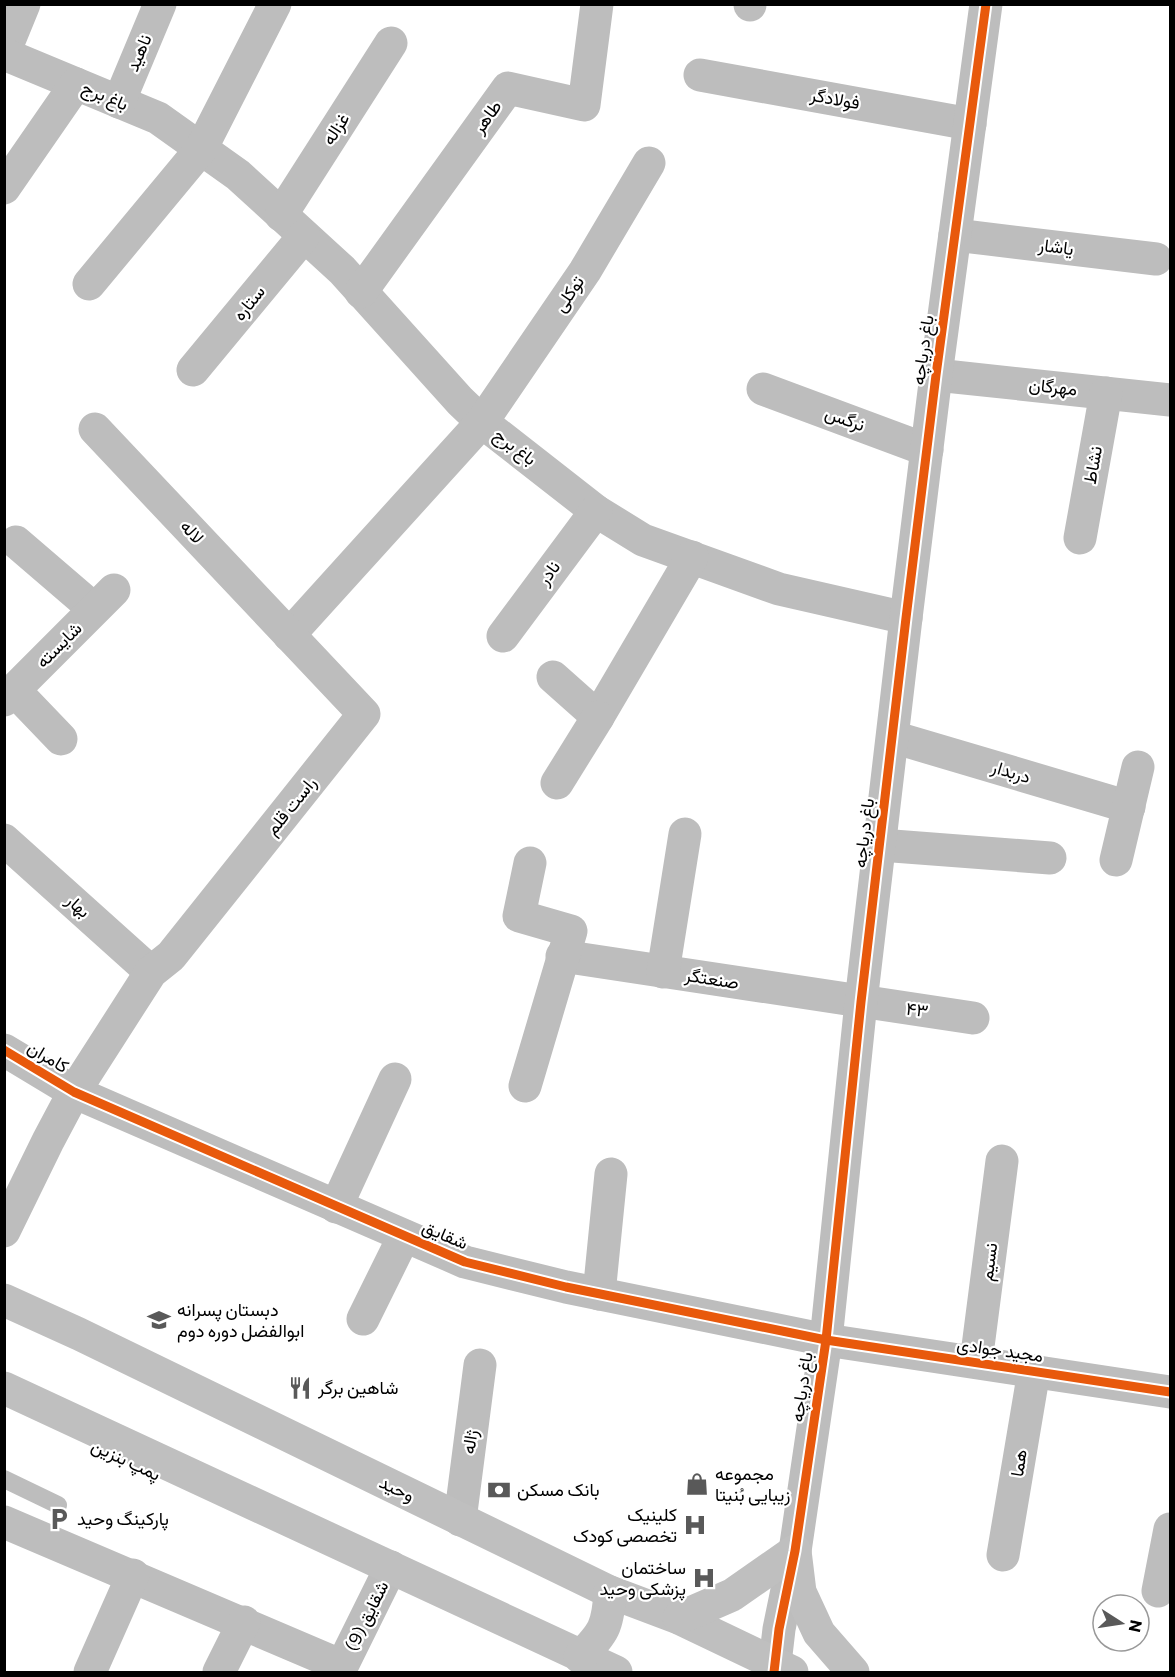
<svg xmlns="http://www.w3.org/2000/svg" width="1175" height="1677" font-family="Commissioner,Vazirmatn,sans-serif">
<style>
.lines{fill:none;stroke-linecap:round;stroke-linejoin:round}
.service{stroke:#bdbdbd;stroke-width:18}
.minor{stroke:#bdbdbd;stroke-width:33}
.tertiary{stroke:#bdbdbd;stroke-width:33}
.secondary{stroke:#bfbfbf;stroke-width:33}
.cycleway-casing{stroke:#fff;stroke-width:13}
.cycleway{stroke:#e8590c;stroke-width:9}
.labels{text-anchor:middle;stroke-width:4.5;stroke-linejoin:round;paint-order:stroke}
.street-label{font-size:18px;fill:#000;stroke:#fff}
.poi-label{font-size:18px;fill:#000;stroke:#fff;text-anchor:start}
</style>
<rect width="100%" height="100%" fill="#fff"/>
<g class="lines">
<path class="service" d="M4,1479L58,1505"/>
<g class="minor">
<path d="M750,5V4"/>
<path d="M4,53L24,4"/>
<path d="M4,54L158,118L238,175L342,270L460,401L482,422L596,511L643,540L779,589L906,618"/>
<path d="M700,75L970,124"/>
<path d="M119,102L160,4"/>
<path d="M4,188L76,84"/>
<path d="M281,215L391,43"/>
<path d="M955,235L1156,259"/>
<path d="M89,284L201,149L275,4"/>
<path d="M361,292L508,88L584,105L597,4"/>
<path d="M193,370L304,236"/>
<path d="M936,375L1170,400"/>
<path d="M763,389L927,450"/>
<path d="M1080,538L1106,393"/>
<path d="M16,542L94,609"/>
<path d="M289,635L482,422L585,271L649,163"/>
<path d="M503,636L596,511"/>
<path d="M553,677L598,717L692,557"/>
<path d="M14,690L61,739"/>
<path d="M4,700L114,590"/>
<path d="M893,737L1129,807"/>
<path d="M557,783L598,717"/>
<path d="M4,840L151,972"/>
<path d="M880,845L1050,858"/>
<path d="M1116,860L1138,767"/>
<path d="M562,956L973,1018"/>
<path d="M663,972L685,834"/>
<path d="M4,1050L74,1092L465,1262L566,1287L826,1340L1170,1392"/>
<path d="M525,1086L571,931L519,916L530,863"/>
<path d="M336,1207L395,1079"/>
<path d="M4,1231L48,1141L74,1092L151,972L171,956L364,714L95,429"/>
<path d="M599,1294L611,1174"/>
<path d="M363,1319L404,1236"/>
<path d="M976,1362L1002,1161"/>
<path d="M460,1520L480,1365"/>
<path d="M4,1522L342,1666L391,1567"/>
<path d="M1003,1555L1034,1371"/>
<path d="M1158,1591L1170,1529"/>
<path d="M90,1672L133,1575"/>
<path d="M219,1672L244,1622"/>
</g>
<path class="tertiary" d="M774,1672L779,1629L795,1551L826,1340L861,1002L906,618L936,375L986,4"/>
<g class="secondary">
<path d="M4,1300L79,1334L610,1592L679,1618L792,1672"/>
<path d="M4,1388L616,1672"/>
<path d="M679,1618L732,1595L795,1551L800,1592L819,1633L853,1672"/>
<path d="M580,1657C604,1633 608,1626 610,1592"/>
</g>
<g class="cycleway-casing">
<g id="cycleway">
<path d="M4,1050L74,1092L465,1262L566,1287L826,1340L1170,1392"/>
<path d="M774,1672L779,1629L795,1551L826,1340L861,1002L906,618L936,375L986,4"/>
</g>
</g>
<use href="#cycleway" class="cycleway"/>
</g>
<defs>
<g id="school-bare" transform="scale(1.8)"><path d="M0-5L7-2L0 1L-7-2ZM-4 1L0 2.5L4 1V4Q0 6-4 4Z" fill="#595959" stroke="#fff" stroke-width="2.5" paint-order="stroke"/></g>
<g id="restaurant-bare" transform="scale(1.8)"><path d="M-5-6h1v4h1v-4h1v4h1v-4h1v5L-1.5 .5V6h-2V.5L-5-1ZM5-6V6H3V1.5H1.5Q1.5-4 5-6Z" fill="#595959" stroke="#fff" stroke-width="2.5" paint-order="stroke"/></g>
<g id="shop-bare" transform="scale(1.8)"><path d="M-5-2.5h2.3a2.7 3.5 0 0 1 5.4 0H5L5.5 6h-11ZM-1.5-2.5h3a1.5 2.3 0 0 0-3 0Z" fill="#595959" stroke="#fff" stroke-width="2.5" paint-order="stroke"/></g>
<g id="bank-bare" transform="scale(1.8)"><path d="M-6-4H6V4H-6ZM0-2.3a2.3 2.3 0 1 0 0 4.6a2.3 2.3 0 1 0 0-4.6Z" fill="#595959" stroke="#fff" stroke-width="2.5" paint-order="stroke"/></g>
<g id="parking-bare" transform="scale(1.8)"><path d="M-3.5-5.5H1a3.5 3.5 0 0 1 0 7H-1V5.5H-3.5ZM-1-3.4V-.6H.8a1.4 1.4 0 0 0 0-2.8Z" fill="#595959" stroke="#fff" stroke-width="2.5" paint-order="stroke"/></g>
<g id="hospital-bare" transform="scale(1.8)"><path d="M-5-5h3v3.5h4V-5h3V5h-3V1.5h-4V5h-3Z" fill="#595959" stroke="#fff" stroke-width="2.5" paint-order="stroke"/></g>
</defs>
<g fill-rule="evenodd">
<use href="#school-bare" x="159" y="1320"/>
<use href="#restaurant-bare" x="300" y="1388"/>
<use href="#shop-bare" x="697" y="1484"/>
<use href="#bank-bare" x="499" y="1490"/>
<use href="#parking-bare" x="59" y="1519"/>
<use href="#hospital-bare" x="695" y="1525"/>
<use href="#hospital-bare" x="704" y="1578"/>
</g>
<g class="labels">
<g class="street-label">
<text transform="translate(139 53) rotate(-67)" y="6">ناهید</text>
<text transform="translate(105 96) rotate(23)" y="6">باغ برج</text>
<text transform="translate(835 99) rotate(10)" y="6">فولادگر</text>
<text transform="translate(487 117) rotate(-54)" y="6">طاهر</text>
<text transform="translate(336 129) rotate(-57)" y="6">غزاله</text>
<text transform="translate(1056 247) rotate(7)" y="6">یاشار</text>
<text transform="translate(569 294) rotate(-56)" y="6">توکلی</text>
<text transform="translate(249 303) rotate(-51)" y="6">ستاره</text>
<text transform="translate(923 350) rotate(-82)" y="6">باغ دریاچه</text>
<text transform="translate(1053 387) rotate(6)" y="6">مهرگان</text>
<text transform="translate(845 419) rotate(20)" y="6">نرگس</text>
<text transform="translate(515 447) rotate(37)" y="6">باغ برج</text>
<text transform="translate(1093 465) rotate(-80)" y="6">نشاط</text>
<text transform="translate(192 532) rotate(47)" y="6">لاله</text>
<text transform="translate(549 573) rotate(-54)" y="6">نادر</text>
<text transform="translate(59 645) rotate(-45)" y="6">شایسته</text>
<text transform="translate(1011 772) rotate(17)" y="6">دربدار</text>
<text transform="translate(291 806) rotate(-51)" y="6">راست قلم</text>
<text transform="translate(864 833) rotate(-83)" y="6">باغ دریاچه</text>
<text transform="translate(78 906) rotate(42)" y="6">بهار</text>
<text transform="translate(712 979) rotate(9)" y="6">صنعتگر</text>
<text transform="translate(917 1010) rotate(8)" y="6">۴۳</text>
<text transform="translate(48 1057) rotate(31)" y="6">کامران</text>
<text transform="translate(445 1235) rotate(23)" y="6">شقایق</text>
<text transform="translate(989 1262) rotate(-83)" y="6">نسیم</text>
<text transform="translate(1000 1350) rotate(8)" y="6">مجید جوادی</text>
<text transform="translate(802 1387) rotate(-82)" y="6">باغ دریاچه</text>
<text transform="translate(470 1442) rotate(-82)" y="6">ژاله</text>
<text transform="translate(126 1460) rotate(25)" y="6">پمپ بنزین</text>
<text transform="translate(1019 1463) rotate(-81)" y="6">هما</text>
<text transform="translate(397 1489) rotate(26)" y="6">وحید</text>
<text transform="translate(367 1616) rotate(-64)" y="6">شقایق (9)</text>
</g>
<g class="poi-label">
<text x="177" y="1316">دبستان پسرانه<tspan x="177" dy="21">ابوالفضل دوره دوم</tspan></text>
<text x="318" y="1394">شاهین برگر</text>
<text x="715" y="1480">مجموعه<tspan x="715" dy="21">زیبایی بُنیتا</tspan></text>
<text x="517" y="1496">بانک مسکن</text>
<text x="677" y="1521" text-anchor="end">کلینیک<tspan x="677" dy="21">تخصصی کودک</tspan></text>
<text x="77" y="1525">پارکینگ وحید</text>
<text x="686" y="1574" text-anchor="end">ساختمان<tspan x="686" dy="21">پزشکی وحید</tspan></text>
</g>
</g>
<rect width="1175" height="1677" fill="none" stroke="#000000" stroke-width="12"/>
<g transform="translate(1121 1623) rotate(102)"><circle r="28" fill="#ffffff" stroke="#999999" stroke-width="1.5"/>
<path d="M0-4.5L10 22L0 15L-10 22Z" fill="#595959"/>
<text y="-9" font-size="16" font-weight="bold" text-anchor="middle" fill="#000000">N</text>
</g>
</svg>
